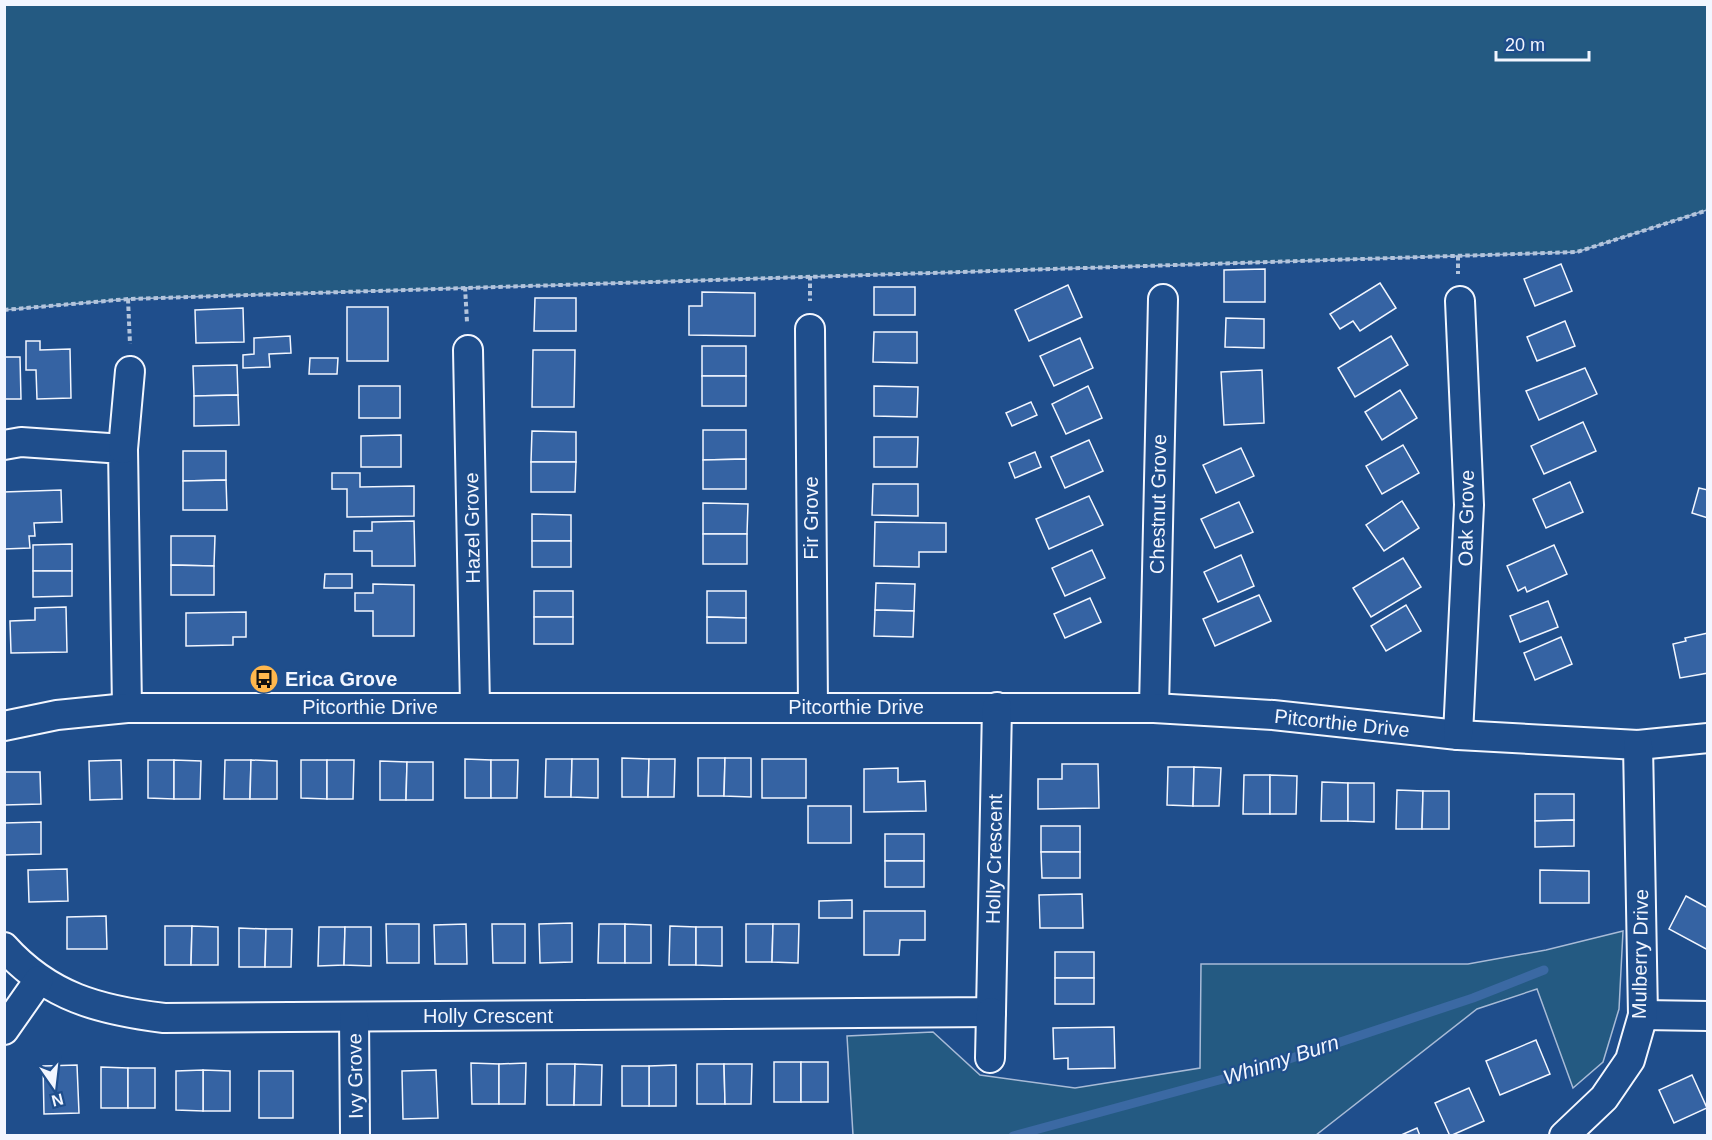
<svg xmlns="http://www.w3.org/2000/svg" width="1712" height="1140" font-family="Arial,sans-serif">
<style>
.green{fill:#245a82;stroke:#a8bbd7;stroke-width:1.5}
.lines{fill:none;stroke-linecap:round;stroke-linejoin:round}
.stream{stroke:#3b69a3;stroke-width:9}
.building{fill:#3563a3;stroke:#f2f6ff;stroke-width:1.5}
.street-casing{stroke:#f2f6ff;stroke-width:32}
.path{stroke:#b3c4dc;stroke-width:4;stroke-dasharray:4.5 3;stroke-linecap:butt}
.street{stroke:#1f4e8c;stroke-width:28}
.labels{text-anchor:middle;stroke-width:4.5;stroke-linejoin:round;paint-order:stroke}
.street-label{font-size:20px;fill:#f2f6ff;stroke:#1f4e8c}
.poi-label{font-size:20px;font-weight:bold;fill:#f2f6ff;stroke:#1f4e8c;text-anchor:start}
.water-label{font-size:21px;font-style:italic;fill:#f2f6ff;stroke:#1f4e8c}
</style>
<rect width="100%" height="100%" fill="#1f4e8c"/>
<g class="green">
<path d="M5,4L1707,5V210L1577,252L128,299L5,310Z"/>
<path d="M1623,931L1619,1009L1603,1062L1573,1088L1537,989L1477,1009L1316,1135H853L847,1036L933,1032L980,1075L1075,1088L1200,1068L1201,964H1468L1546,950Z"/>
</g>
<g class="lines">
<path class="stream" d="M1013,1136L1256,1070L1473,998L1544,970"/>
</g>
<g class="building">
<path d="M1561,264L1572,291L1535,306L1524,279Z"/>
<path d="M1265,269V302H1224V270Z"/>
<path d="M1380,283L1396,308L1360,331L1353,321L1340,329L1330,314Z"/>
<path d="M1068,285L1082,317L1029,341L1015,310Z"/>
<rect x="874" y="287" width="41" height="28"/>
<path d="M702,292L755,293V336L689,335V306H702Z"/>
<path d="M535,298H576V331H534Z"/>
<rect x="347" y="307" width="41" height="54"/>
<path d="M243,308L244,342L196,343L195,310Z"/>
<path d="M1226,318L1264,319V348L1225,347Z"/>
<path d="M1565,321L1575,346L1537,361L1527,337Z"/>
<path d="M874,332H917V363L873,362Z"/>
<path d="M290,336L291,353L269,354L270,367L243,368V355L254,354V338Z"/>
<path d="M1391,336L1408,365L1355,397L1338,368Z"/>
<path d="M1080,338L1093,368L1054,386L1040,356Z"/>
<path d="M26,341H40V350L70,349L71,398L37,399L36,370H26Z"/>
<rect x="702" y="346" width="44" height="30"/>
<path d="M533,350H575L574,407H532Z"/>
<path d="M4,357H20L21,399H4Z"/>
<path d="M310,358H338L337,374H309Z"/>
<path d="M237,365L238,395L194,396L193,366Z"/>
<path d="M1585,368L1597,394L1539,420L1526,391Z"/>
<path d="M1262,370L1264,423L1224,425L1221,372Z"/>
<rect x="702" y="376" width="44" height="30"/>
<rect x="359" y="386" width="41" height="32"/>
<path d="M874,386L918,387L917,417L874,416Z"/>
<path d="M1088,386L1102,418L1066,434L1052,404Z"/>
<path d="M1400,390L1417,418L1382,440L1365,412Z"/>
<path d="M238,395L239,425L194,426V396Z"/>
<path d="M1031,402L1037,415L1012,426L1006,413Z"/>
<path d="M1583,422L1596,451L1544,474L1531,446Z"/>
<path d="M703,430H746V459L703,460Z"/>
<path d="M532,431L576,432V462H531Z"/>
<path d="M401,435V467H361V436Z"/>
<path d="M874,437H918L917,467H874Z"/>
<path d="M1089,440L1103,471L1065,488L1051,457Z"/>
<path d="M1403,445L1419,473L1382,494L1366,466Z"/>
<path d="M1241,448L1254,476L1216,493L1203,465Z"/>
<path d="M183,451H226V480L183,481Z"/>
<path d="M1035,452L1041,467L1015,478L1009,463Z"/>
<path d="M746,459V489H703V460Z"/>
<path d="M531,462H576L575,492H531Z"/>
<path d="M332,473H360V487L414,486V516L347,517V489H332Z"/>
<path d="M226,480L227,510H183V481Z"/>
<path d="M1570,482L1583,512L1546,528L1533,499Z"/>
<path d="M873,484H918V516L872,515Z"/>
<path d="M1699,488L1708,490V518L1692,513Z"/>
<path d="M61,490L62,522L34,523L35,536H29L30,548L4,549V492Z"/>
<path d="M1089,496L1103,525L1049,549L1036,519Z"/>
<path d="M1402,501L1419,528L1384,551L1366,525Z"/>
<path d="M1239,502L1253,532L1215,548L1201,519Z"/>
<path d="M703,503L748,504L747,534H703Z"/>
<path d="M532,514L571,515V541H532Z"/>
<path d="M414,521L415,566H372V551H354V531H372V522Z"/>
<path d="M875,522L946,523V552H919V567L874,566Z"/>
<rect x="703" y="534" width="44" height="30"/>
<path d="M171,536H215L214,566L171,565Z"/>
<rect x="532" y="541" width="39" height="26"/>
<path d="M72,544V571H33V545Z"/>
<path d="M1554,545L1567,574L1527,592L1525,587L1518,591L1507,566Z"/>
<path d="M1092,550L1105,578L1065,596L1052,568Z"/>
<path d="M1241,555L1254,586L1218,602L1204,572Z"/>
<path d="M1403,558L1421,587L1371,617L1353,588Z"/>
<path d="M171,565L214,566V595H171Z"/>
<path d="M33,571H72V596L33,597Z"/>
<path d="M325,574H352V588H324Z"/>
<path d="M876,583L915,584L914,611L875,610Z"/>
<path d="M373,584L414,585V636H373V611H355V593H373Z"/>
<rect x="534" y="591" width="39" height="26"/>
<path d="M707,591H746V618L707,617Z"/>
<path d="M1259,595L1271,621L1215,646L1203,619Z"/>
<path d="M1090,598L1101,622L1065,638L1054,614Z"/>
<path d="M1548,601L1558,627L1520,642L1510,616Z"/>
<path d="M1406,605L1421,631L1386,651L1371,626Z"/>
<path d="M66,607L67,652L11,653L10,621L35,620V608Z"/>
<path d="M875,610L914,611L913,637L874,636Z"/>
<path d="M246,612V637H233V645L186,646V613Z"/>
<rect x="534" y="617" width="39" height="27"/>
<path d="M707,617L746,618V643H707Z"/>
<path d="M1708,633V673L1680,678L1673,644L1686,641L1685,638Z"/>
<path d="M1561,637L1572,664L1535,680L1524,653Z"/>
<path d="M622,758L649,759L648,797H622Z"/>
<path d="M698,758H725L724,796H698Z"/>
<path d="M725,758H751V797L724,796Z"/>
<path d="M465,759L491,760V798H465Z"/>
<path d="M546,759H572L571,797H545Z"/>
<path d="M572,759H598V798L571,797Z"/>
<path d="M649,759H675L674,797H648Z"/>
<rect x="762" y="759" width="44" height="39"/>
<path d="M121,760L122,799L90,800L89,761Z"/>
<path d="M148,760H174V799L148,798Z"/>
<path d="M174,760L201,761L200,799H174Z"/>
<path d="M225,760H251L250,799H224Z"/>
<path d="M251,760L277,761V799H250Z"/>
<path d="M301,760H327V799L301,798Z"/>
<path d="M327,760H354L353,799H327Z"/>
<path d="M491,760H518L517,798H491Z"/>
<path d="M380,761L407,762L406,800H380Z"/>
<path d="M407,762H433V800H406Z"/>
<path d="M1062,764H1098L1099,808L1038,809V779H1062Z"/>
<path d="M1168,767H1194L1193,806L1167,805Z"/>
<path d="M1194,767L1221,768L1219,806H1193Z"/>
<path d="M898,768V782L925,781L926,811L864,812V769Z"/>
<path d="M4,772H40L41,804L4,805Z"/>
<path d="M1244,775H1270V814H1243Z"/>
<path d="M1270,775L1297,776L1296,814H1270Z"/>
<path d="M1322,782L1348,783V821H1321Z"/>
<path d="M1348,783H1374V822L1348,821Z"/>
<path d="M1397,790L1423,791L1422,829H1396Z"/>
<path d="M1423,791H1449V829H1422Z"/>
<path d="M1535,794H1574V820L1535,821Z"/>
<rect x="808" y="806" width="43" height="37"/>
<path d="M1574,820V846L1535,847V821Z"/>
<path d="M41,822V854L4,855V823Z"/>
<rect x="1041" y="826" width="39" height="26"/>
<rect x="885" y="834" width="39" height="27"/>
<path d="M1041,852H1080V878H1042Z"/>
<rect x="885" y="861" width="39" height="26"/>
<path d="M67,869L68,901L29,902L28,870Z"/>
<path d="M1540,870L1589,871V903H1540Z"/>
<path d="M1082,894L1083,928H1040L1039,895Z"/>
<path d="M1686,896L1708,908V950L1669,929Z"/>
<path d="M852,900V918H819V901Z"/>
<path d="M864,911H925V940H900L899,955H864Z"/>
<path d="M106,916L107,949H67V917Z"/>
<path d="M572,923V962L540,963L539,924Z"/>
<path d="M386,924H419V963H387Z"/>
<path d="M466,924L467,964H435L434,925Z"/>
<path d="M492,924H525V963H493Z"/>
<path d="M599,924H625V963H598Z"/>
<path d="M625,924L651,925V963H625Z"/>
<path d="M746,924H773L772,962H746Z"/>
<path d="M773,924H799L798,963L772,962Z"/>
<path d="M165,926H192L191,965H165Z"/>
<path d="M192,926L218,927V965H191Z"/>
<path d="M670,926L696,927V965H669Z"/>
<path d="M319,927H345L344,965L318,966Z"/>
<path d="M345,927H371V966L344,965Z"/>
<path d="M696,927H722V966L696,965Z"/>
<path d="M239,928L266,929L265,967H239Z"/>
<path d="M266,929H292L291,967H265Z"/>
<rect x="1055" y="952" width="39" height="26"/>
<rect x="1055" y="978" width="39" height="26"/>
<path d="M1114,1027L1115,1068L1068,1069V1058L1054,1059L1053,1028Z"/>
<path d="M1536,1040L1550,1074L1500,1095L1486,1061Z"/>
<rect x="774" y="1062" width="27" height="40"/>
<rect x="801" y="1062" width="27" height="40"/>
<path d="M471,1063L499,1064V1104H472Z"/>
<path d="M526,1063L525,1104H499V1064Z"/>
<path d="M547,1064H575L574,1105H547Z"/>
<path d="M575,1064L602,1065L601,1105H574Z"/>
<path d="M697,1064H724L725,1104H697Z"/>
<path d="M724,1064H752L751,1104H725Z"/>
<path d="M77,1065L79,1113L44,1114L43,1066Z"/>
<path d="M676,1065V1106H649V1066Z"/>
<rect x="622" y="1066" width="27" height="40"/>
<path d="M101,1067L128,1068V1108H101Z"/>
<rect x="128" y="1068" width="27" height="40"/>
<path d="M203,1070L230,1071V1111H203Z"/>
<path d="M203,1070V1111L176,1110V1071Z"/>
<path d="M436,1070L438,1118L403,1119L402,1071Z"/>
<rect x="259" y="1071" width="34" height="47"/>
<path d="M1692,1075L1707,1108L1674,1123L1659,1090Z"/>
<path d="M1469,1088L1484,1121L1450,1136L1435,1103Z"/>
<path d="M1417,1128L1420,1136H1399Z"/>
</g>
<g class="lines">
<g class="street-casing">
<g id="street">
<path d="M810,329L813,707"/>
<path d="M468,350L475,706"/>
<path d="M4,445L21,442L123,449L127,708"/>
<path d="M123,449L130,371"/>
<path d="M1154,708L1163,299"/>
<path d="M4,726L57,715L127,708H1154L1273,715L1458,735L1638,745L1708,738"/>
<path d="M1458,735L1469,505L1460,301"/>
<path d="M4,947C49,997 99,1010 164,1018L991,1012L997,707"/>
<path d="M1643,1015L1708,1016"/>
<path d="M354,1017L355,1136"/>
<path d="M4,1030L39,980"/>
<path d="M990,1058L991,1012"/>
<path d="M1564,1136L1604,1098L1630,1060L1643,1015L1638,745"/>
</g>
</g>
<g class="path">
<path d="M1458,256V274"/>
<path d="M810,276V301"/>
<path d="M465,287L467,322"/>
<path d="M128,299L130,344"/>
<path d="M4,310L128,299L1577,252L1708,210"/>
</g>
<use href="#street" class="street"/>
</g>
<defs>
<g id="bus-disc" transform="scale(1.5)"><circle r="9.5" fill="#ffb74d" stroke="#1f4e8c"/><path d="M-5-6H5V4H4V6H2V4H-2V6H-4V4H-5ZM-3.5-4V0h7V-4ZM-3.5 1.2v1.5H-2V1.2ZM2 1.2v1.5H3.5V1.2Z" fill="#111"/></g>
</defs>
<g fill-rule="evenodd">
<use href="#bus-disc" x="264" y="679"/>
</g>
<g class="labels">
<g class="street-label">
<text transform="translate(1158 504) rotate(-89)" y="7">Chestnut Grove</text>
<text transform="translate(811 518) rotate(-90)" y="7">Fir Grove</text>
<text transform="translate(1466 518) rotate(-89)" y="7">Oak Grove</text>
<text transform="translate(472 528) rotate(-91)" y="7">Hazel Grove</text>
<text x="370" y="714">Pitcorthie Drive</text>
<text x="856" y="714">Pitcorthie Drive</text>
<text transform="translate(1342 723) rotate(6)" y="7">Pitcorthie Drive</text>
<text transform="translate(994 859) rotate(-89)" y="7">Holly Crescent</text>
<text transform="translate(1640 954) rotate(-89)" y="7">Mulberry Drive</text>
<text x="488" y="1023">Holly Crescent</text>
<text transform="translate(355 1076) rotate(-91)" y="7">Ivy Grove</text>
</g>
<g class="poi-label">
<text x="285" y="686">Erica Grove</text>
</g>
<g class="water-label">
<text transform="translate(1281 1060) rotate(-18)" y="7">Whinny Burn</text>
</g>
</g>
<rect width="1712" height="1140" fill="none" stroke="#f2f6ff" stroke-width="12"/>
<g transform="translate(54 1086) rotate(166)" stroke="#1f4e8c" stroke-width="4.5" paint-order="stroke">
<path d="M0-4.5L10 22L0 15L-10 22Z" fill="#f2f6ff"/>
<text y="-9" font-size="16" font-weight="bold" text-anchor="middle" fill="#f2f6ff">N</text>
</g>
<path d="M1496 51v9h93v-9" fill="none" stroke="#f2f6ff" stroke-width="3"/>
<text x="1505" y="51" font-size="18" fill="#f2f6ff" stroke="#1f4e8c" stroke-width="4.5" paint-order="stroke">20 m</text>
</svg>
